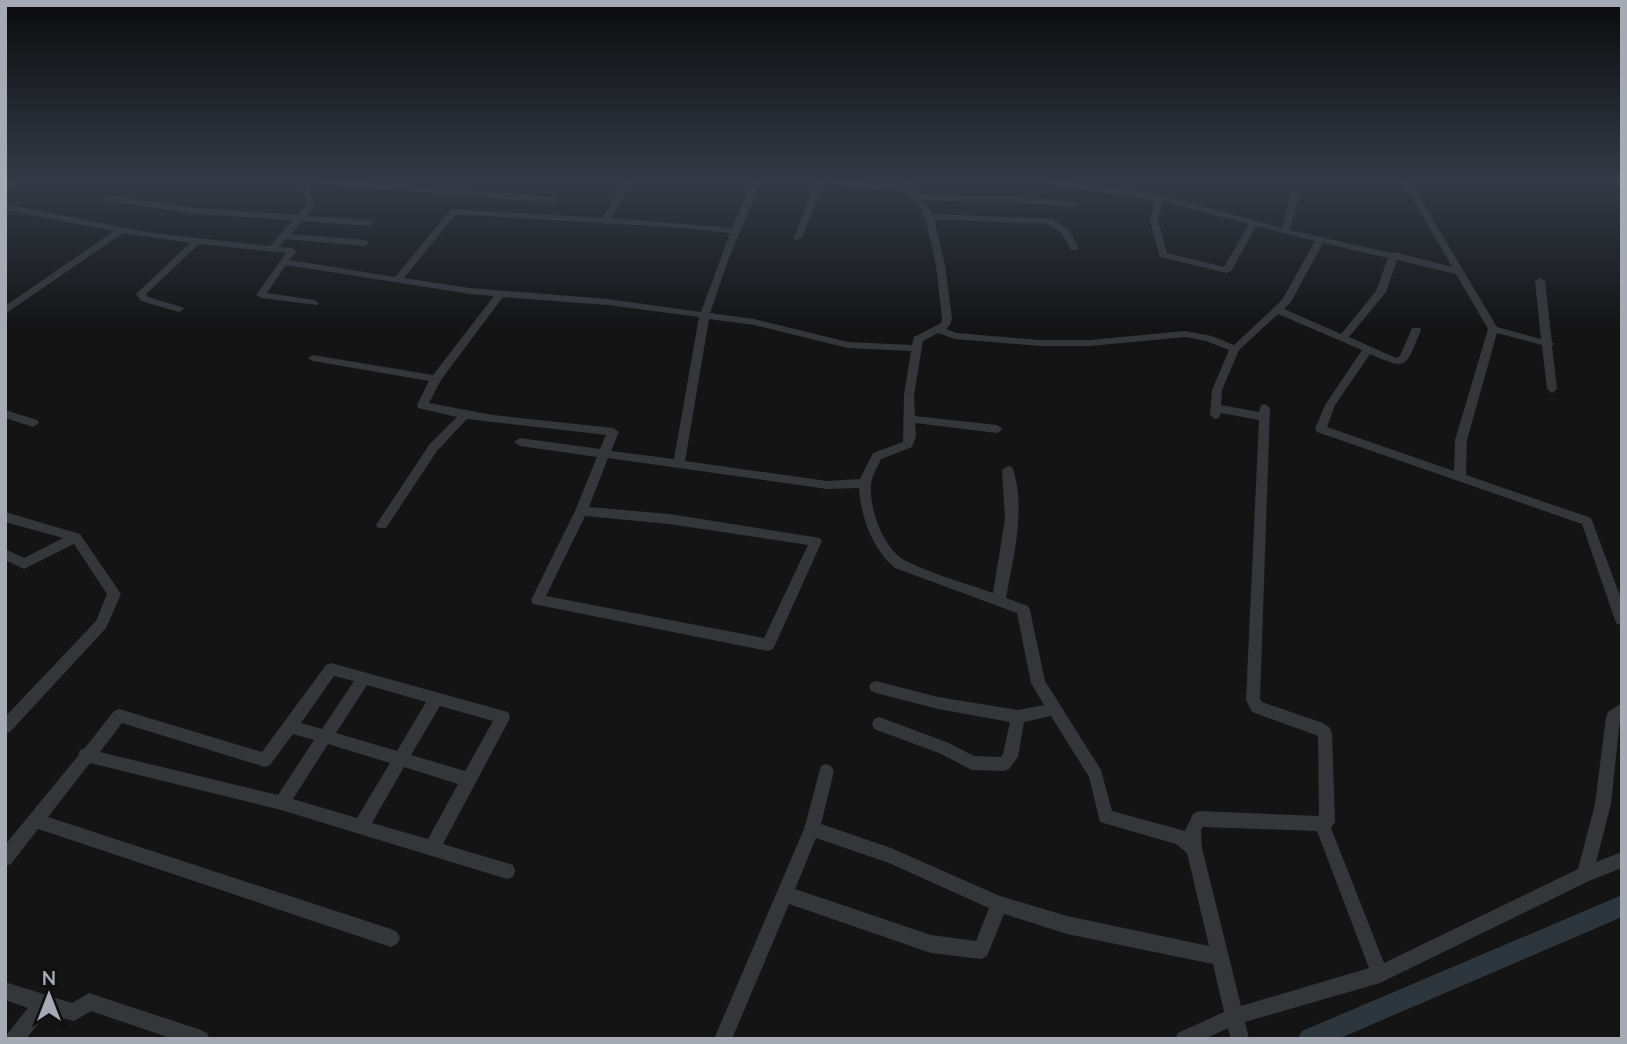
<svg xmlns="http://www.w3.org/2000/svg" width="1627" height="1044" font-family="Mulish,sans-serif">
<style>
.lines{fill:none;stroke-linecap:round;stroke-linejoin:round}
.canal{fill:#2e363d;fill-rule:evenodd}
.minor{fill:#35363a;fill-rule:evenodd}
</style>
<rect width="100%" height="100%" fill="#141415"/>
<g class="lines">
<path class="canal" d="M1622,895V917L1338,1039H1298L1302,1031Z"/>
<g class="minor">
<path d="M11,182H20L5,190V185Z"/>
<path d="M300,182H308L315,206L307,216L369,220L373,223L369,226L302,221L291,234L365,240L369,243L365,246L286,239L279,247L292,248L297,251L289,260L395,277L451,209L602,218L624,182H632L611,218L732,228L753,182H761L730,255L710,313L754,319L848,342L912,345L914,337L941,323L942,319L936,265L927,225L921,207L907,192L829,184L825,182H850L905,187L904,182H912L918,195L1009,196L1074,202L1077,203V207L1009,202L923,200L932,214L1053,219L1068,229L1079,248L1077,250H1071L1061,233L1048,224L934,219L945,265L952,319L950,325L946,329L957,333L1040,340H1090L1185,331L1212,336L1234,345L1282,300L1315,241L1256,226L1232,270L1227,273L1160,257L1150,221L1154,200L1047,184L1043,182C1125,182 1204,207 1282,228L1291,194L1295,191L1299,194L1290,230L1391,253L1394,252L1452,267L1412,197L1397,182H1405L1419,196L1497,327L1541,339L1535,281L1540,278L1545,281L1552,342L1554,344L1552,346L1557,389L1552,393L1547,389L1542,345L1497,333L1467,440L1466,475L1591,518L1622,601V625L1617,624L1615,620L1582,524L1317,432L1315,429L1325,405L1362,350L1278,314L1239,350L1222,390L1221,405L1259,412L1261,405L1265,404L1270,408L1260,699L1262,702L1323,723L1330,728L1332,733L1335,822L1331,828L1384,963L1578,869L1595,804L1606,717L1608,712L1622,703V718L1620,720L1611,804L1596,862L1622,852V868L1589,881L1380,983L1245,1022L1249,1039H1231L1228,1028L1205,1039H1175L1178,1033L1224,1012L1213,964L1067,934L1004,914L987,956L981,959L931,953L789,904L732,1039H714L804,829L821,766L826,764L831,766L834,771L821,824L891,848L1000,896L1067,916L1209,946L1187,853L1176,844L1100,822L1089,777L1051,716L1024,722L1018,757L1009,769L1004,771L972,770L939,753L874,729L872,724L874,719L879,717L949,743L974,756L1001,757L1003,754L1010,722L938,709L876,693L871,691L869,687L871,683L876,681L938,697L1018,710L1044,705L1031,683L1017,613L895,568C872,549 861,517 859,488L827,489L608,458L589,507L669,514L820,538L822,541L775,645L773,649L768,651L533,604L531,600L575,511L597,457L520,446L514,442L520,438L600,449L606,435L467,419L437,451L386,528H378L376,525L378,522L429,445L457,417L418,408L417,405L429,381L313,361L308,358L313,355L433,375L494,296L470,294L286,265L267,293L314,300L319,303L317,305L261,298L256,295L286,253L199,244L146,294L148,297L182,307L184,309L179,312L141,301L136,294L190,243L123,233L5,314V306L114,231L5,210V204L152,233L270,246L293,220L196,214L107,201L103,198L107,195L196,208L298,215L307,206ZM1163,201L1249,224L1224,267L1167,253L1158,221ZM456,214L681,228L730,233L701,312L608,299L470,288L404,278ZM1323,243L1388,258L1376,291L1341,334L1284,309L1291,302ZM1397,260L1456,274L1488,329L1455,440L1454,471L1327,427L1335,405L1370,354C1409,371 1405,368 1421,330L1420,328H1412L1400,356L1396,358L1349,337L1386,292ZM503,297L608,305L699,317L674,459L611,451L619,432L613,428L493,415L429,403L441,380ZM709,319L754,325L848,348L911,351L904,395L903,442L873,453L860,479L827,481L685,461ZM938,333L955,339L1040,346H1090L1185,337L1206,341L1229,350L1212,390L1210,415L1215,419L1219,418L1221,413L1259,420L1246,700L1252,712L1318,736L1319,816L1199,811L1193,814L1185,831L1112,811L1101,770L1045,681L1030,610L1028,606L1006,598C1013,560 1027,504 1012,467L1008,466L1002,470L1005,519L993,593C965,583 932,574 906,561C883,549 869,509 871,484C872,475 878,467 881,459L912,447L916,436L915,423L997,433L1003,429L997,425L915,416L914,395L923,341ZM585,516L669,524L808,545L764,638L546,596ZM1203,827L1317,831L1369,968L1241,1006L1202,848L1201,830ZM816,838L889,863L989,908L976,941L931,935L795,889Z"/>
<path d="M316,182H348L555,197L559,200L555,203L320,184Z"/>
<path d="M815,182H823L802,238L795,240L794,238Z"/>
<path d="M5,410L37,420L39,423L33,427L5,418Z"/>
<path d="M5,512L80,534L121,594L106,628L10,732L5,734V717L96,621L107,594L74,544L24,569L5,560V549L24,558L63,538L5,522Z"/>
<path d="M331,663L508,712L510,717L508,722L443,844L513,865L515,871L513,877L507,879L281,810L90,763L48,817L391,929L397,932L400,938L397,944L391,947L38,829L11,864L5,866V845L78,756L80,750L84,749L114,711L119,709L262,752L326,665ZM334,676L354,681L322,729L301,723ZM367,685L426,702L397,751L336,733ZM440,706L493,721L465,771L411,755ZM122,723L265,767L270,765L293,734L314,740L278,795L100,752ZM328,744L390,763L357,818L293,799ZM404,767L458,784L428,839L372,823Z"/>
<path d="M5,982L72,1003L89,993L201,1030L207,1033L210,1039H173L91,1011L74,1021L46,1014L26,1039H5L8,1033L28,1008L5,1000Z"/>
</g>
</g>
<linearGradient id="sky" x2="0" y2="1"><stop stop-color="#0b0b0c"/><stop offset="0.55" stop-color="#343a46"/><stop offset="1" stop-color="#343a46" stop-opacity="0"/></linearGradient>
<rect width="1627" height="328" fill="url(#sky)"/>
<rect width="1627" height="1044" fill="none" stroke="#a6aab5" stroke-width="14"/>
<g transform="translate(49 995)" stroke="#0f0f10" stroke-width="5" paint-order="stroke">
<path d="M0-5L12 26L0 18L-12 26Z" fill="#a6aab5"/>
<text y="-10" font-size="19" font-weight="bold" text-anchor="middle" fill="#a6aab5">N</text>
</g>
</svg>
